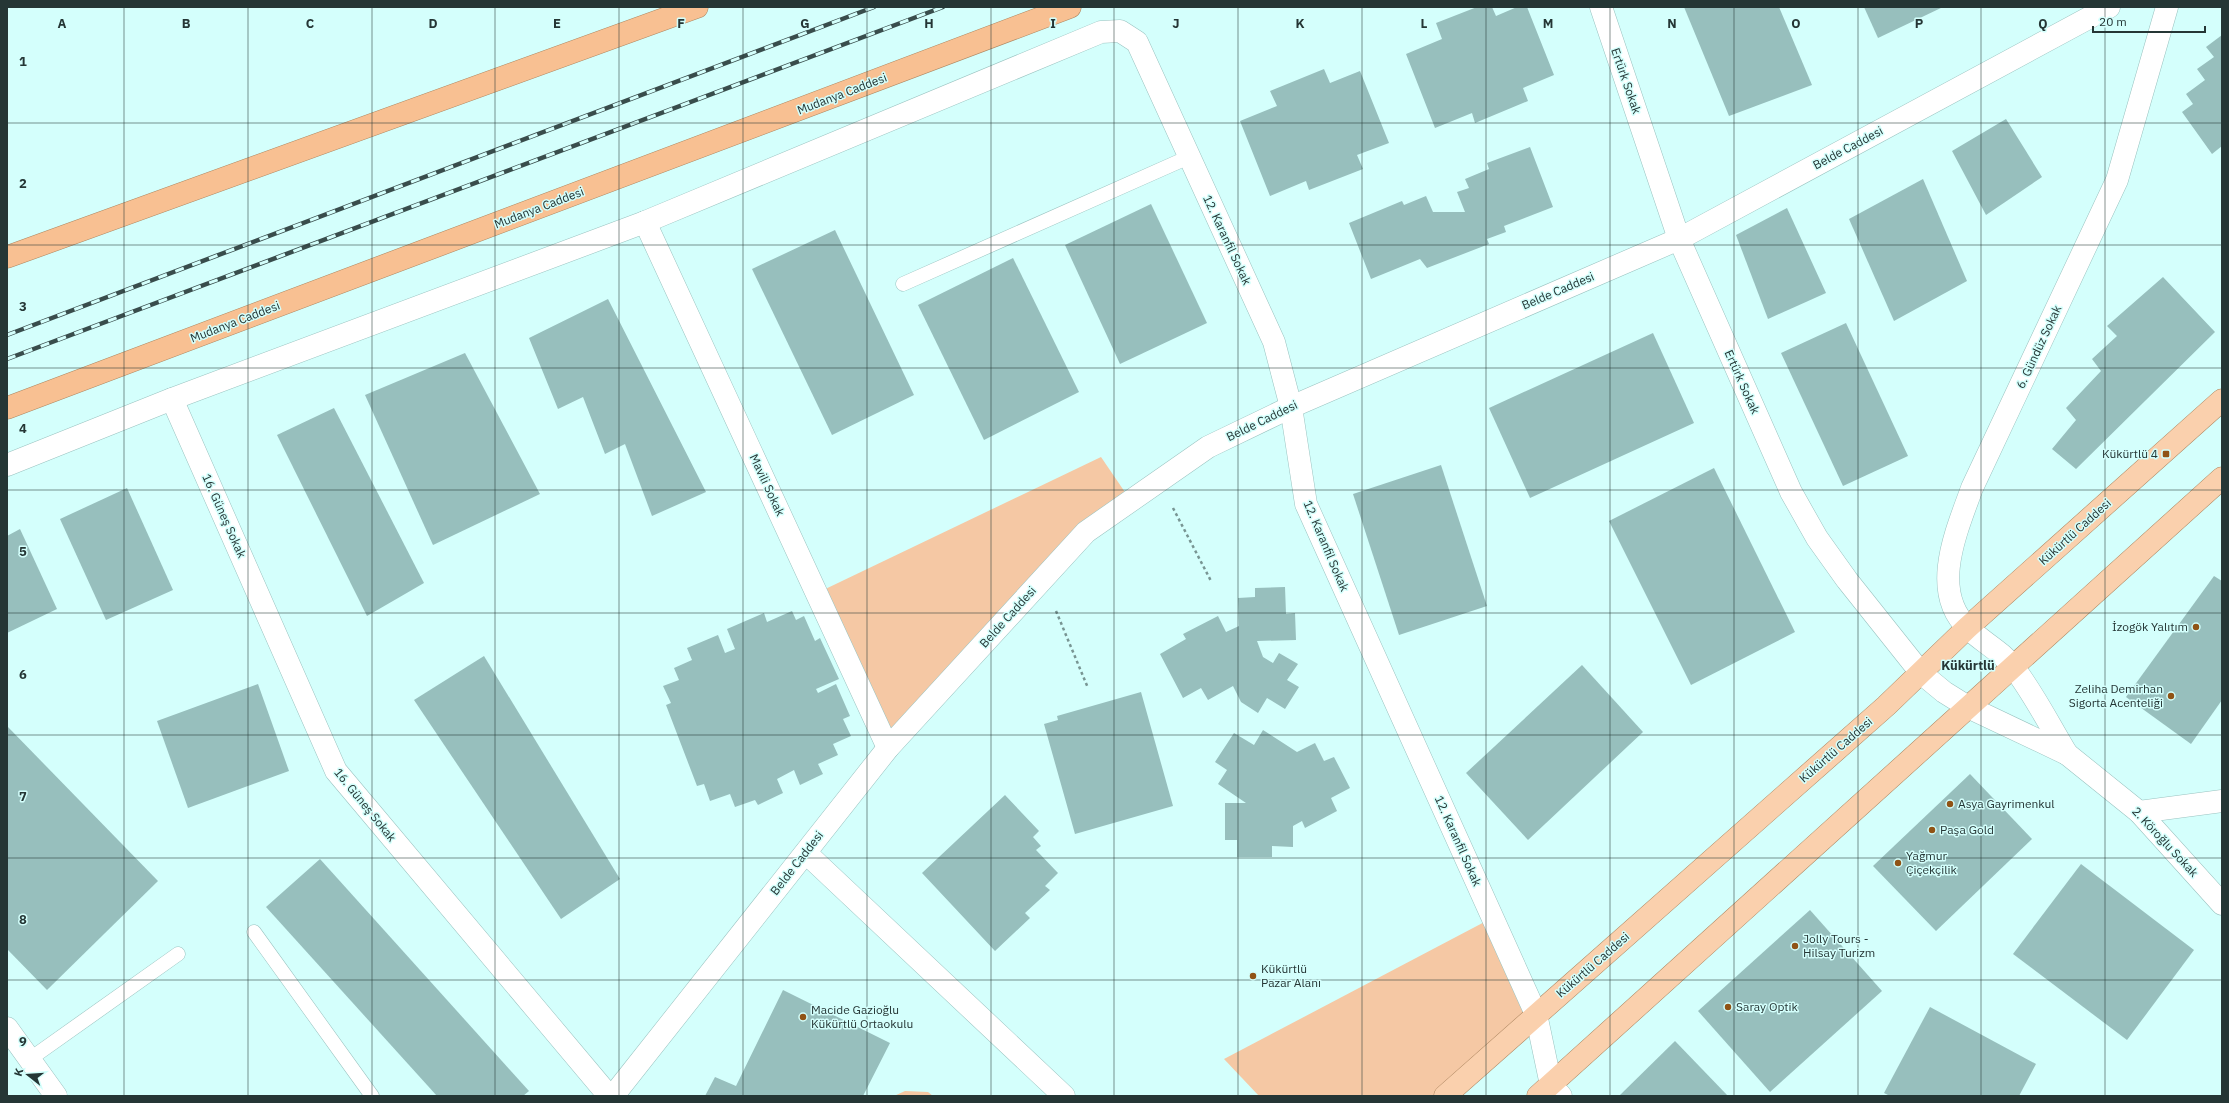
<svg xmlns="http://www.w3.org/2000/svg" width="2229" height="1103" font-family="'IBM Plex Sans',sans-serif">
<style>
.green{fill:#f5c8a4}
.building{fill:#97bfbd}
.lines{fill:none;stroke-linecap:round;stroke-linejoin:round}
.service-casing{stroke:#9ac3c0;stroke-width:15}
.minor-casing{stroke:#9ac3c0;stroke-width:23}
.tertiary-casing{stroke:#9ac3c0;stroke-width:23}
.primary-casing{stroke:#ad8660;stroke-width:23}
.trunk-casing{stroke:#ad8660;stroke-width:23}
.path{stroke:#789593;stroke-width:2.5;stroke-dasharray:3 3;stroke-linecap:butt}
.service{stroke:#fff;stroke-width:14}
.minor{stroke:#fff;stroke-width:22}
.tertiary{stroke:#fff;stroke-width:22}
.primary{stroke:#fad0ad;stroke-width:22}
.trunk{stroke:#f8c092;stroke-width:22}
.rail-casing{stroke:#394d4c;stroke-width:4.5}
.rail{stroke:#d4fffc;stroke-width:3;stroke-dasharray:9;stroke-linecap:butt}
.grid{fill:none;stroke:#253635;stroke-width:1;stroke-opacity:0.55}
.poi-dot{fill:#905315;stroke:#d4fffc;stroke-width:1.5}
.labels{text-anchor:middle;stroke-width:3;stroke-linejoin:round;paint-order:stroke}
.street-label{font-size:12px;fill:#253635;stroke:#d4fffc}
.poi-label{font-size:12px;fill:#253635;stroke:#d4fffc;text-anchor:start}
.neighbourhood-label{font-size:13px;font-weight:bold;fill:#253635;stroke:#d4fffc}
.grid-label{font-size:13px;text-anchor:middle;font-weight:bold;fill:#253635;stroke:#d4fffc;stroke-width:3;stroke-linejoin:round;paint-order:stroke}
</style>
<rect width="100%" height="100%" fill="#d4fffc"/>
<g class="green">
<path d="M1101,457L1131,501L888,748L817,593Z"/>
<path d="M1492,918L1536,1014L1445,1096H1259L1224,1059Z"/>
<path d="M905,1091L928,1092L933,1096H894Z"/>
</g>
<g class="building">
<path d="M1477,7H1492L1496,16L1517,7H1527L1554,75L1523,88L1528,101L1475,123L1472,113L1435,128L1406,54L1442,39L1436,23Z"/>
<path d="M1684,7H1779L1812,85L1729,116Z"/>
<path d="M1864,7H1943L1878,38Z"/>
<path d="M2222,35V146L2212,154L2182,112L2193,104L2186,94L2205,80L2197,69L2214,57L2206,47Z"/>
<path d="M1324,69L1330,83L1360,71L1389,143L1357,155L1363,169L1309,190L1306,181L1270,196L1240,121L1277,106L1270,91Z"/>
<path d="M2006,119L2042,177L1986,215L1952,151Z"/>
<path d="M1530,147L1553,207L1504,226L1506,232L1487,239L1489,244L1427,268L1420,259L1371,279L1349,223L1402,201L1404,205L1426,196L1433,212H1465L1457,192L1469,188L1465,179L1489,169L1487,163Z"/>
<path d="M1923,179L1967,281L1894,321L1849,219Z"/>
<path d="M1151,204L1207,323L1120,364L1065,245Z"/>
<path d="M1787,208L1826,293L1768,319L1736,235Z"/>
<path d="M835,230L914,395L832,435L752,269Z"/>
<path d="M1013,258L1079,392L984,440L918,305Z"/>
<path d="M2163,277L2215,332L2076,469L2052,449L2076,420L2066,408L2101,371L2092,359L2117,336L2107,326Z"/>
<path d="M608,299L706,492L652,516L625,444L605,454L583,397L558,409L529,338Z"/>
<path d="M1846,323L1908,456L1843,486L1781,353Z"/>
<path d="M1653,333L1694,423L1530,498L1489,408Z"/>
<path d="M465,353L540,494L433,545L365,395Z"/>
<path d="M334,408L424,583L367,616L277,435Z"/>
<path d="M1441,465L1487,606L1399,635L1353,494Z"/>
<path d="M1714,468L1795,632L1691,685L1609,521Z"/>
<path d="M127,488L173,590L106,620L60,519Z"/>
<path d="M20,529L57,609L7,633V536Z"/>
<path d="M2214,576L2222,581V700L2191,744L2126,697Z"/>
<path d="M1285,587L1286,614L1295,613L1296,640L1257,641L1263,657L1273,663L1279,653L1298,664L1287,680L1299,687L1285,709L1267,698L1258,713L1241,702L1233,686L1208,700L1201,688L1183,698L1160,654L1186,639L1183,634L1218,616L1226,632L1239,626L1238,598L1255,597V588Z"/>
<path d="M792,611L796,620L804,616L815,641L820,638L839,679L816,689L818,693L836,684L850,716L843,719L851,736L833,744L838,755L818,764L823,774L800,785L794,770L777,779L783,793L758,805L755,800L735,807L730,794L710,801L704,784L697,786L666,705L671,703L663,686L679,680L674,668L692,660L687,648L718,635L725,653L735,649L727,629L764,613L767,622Z"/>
<path d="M484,656L620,879L561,919L414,700Z"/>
<path d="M1582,665L1643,732L1528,840L1466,773Z"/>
<path d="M258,684L289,771L188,808L157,721Z"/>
<path d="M1141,692L1173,806L1075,834L1044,724L1058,720L1057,716Z"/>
<path d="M7,726L158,881L47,990L7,949Z"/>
<path d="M1263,730L1297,752L1315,743L1324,761L1334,757L1350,788L1331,798L1337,811L1305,828L1302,821L1293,826V847L1272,846V857H1237V840H1225V803H1246L1218,784L1227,770L1215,762L1234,733L1254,745Z"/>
<path d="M1970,774L2032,839L1936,931L1873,866Z"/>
<path d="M1005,795L1039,831L1033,837L1041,846L1036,850L1058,873L1045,886L1050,890L1025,913L1030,918L995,951L922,873Z"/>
<path d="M320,859L529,1091L523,1096H437L266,907Z"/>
<path d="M2081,864L2194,950L2127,1040L2013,954Z"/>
<path d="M1810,910L1882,991L1770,1092L1698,1011Z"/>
<path d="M783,990L890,1043L863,1096H705L715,1077L736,1086Z"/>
<path d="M1930,1007L2036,1064L2019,1096H1890L1884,1093Z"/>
<path d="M1675,1041L1728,1096H1619Z"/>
</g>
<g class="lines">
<g class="service-casing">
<g id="service">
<path d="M903,284L1189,157"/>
<path d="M254,932L372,1096"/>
<path d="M30,1059L178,954"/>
</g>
</g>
<g class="minor-casing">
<g id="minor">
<path d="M645,222L888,748"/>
<path d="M172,399L336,771L609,1096"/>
<path d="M7,465L172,399L645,222L1101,32L1120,31L1137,42L1274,342L1291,407L1306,504L1536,1014L1551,1085L1561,1096"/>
<path d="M1921,673L1944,692L1968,707L2067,754L2139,812L2222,904"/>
<path d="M2067,754C2050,726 2034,694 2014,668C2003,652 1982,642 1968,628C1929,591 1957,530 1972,488L2117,180L2167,7"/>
<path d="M806,853L1064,1096"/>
<path d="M7,1028L56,1096"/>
</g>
</g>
<g class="tertiary-casing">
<g id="tertiary">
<path d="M1601,7L1679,239L1791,492L1817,538L1847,580L1921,673"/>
<path d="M2139,812L2222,801"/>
<path d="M613,1096L888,748L1086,532L1208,447L1291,407L1679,239L2109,7"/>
</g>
</g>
<g class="primary-casing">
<g id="primary">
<path d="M1445,1096L1886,706L1967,628L2222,400"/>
<path d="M1538,1096L2222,478"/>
</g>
</g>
<g class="trunk-casing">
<g id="trunk">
<path d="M7,257L697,7"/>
<path d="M7,408L1070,7"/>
</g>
</g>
<g class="path">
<path d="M1173,508L1211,581"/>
<path d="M1056,611L1088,688"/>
</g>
<use href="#service" class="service"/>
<use href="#minor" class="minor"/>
<use href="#tertiary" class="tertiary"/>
<use href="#primary" class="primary"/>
<use href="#trunk" class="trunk"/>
<g class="rail-casing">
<g id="rail">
<path d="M7,335L874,7"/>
<path d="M7,359L943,7"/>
</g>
</g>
<use href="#rail" class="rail"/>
</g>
<path class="grid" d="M124,7V1096M248,7V1096M372,7V1096M495,7V1096M619,7V1096M743,7V1096M867,7V1096M991,7V1096M1114,7V1096M1238,7V1096M1362,7V1096M1486,7V1096M1610,7V1096M1734,7V1096M1858,7V1096M1981,7V1096M2105,7V1096M7,123H2222M7,245H2222M7,368H2222M7,490H2222M7,613H2222M7,735H2222M7,858H2222M7,980H2222"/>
<g class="poi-dot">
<rect x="2162" y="450" width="8" height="8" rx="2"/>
<circle cx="2196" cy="627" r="4"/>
<circle cx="2171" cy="696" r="4"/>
<circle cx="1950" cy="804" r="4"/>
<circle cx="1932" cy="830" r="4"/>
<circle cx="1898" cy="863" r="4"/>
<circle cx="1795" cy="946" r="4"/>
<circle cx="1253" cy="976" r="4"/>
<circle cx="1728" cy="1007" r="4"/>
<circle cx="803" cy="1017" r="4"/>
</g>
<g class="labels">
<g class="street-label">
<text transform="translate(1626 81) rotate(71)" y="4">Ertürk Sokak</text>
<text transform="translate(842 94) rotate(-21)" y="4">Mudanya Caddesi</text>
<text transform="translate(1848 148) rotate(-28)" y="4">Belde Caddesi</text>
<text transform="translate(539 208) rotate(-21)" y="4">Mudanya Caddesi</text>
<text transform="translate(1227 240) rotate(65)" y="4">12. Karanfil Sokak</text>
<text transform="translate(1558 291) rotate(-23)" y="4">Belde Caddesi</text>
<text transform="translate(235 322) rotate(-21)" y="4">Mudanya Caddesi</text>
<text transform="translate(2039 347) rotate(-65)" y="4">6. Gündüz Sokak</text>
<text transform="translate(1742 382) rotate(66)" y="4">Ertürk Sokak</text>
<text transform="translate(1262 421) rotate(-26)" y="4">Belde Caddesi</text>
<text transform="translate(767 485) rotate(65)" y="4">Mavili Sokak</text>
<text transform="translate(224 516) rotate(66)" y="4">16. Güneş Sokak</text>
<text transform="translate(2075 532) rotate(-42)" y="4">Kükürtlü Caddesi</text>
<text transform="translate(1326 546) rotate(67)" y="4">12. Karanfil Sokak</text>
<text transform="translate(1008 617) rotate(-48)" y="4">Belde Caddesi</text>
<text transform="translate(1836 750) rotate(-41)" y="4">Kükürtlü Caddesi</text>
<text transform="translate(365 805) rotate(51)" y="4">16. Güneş Sokak</text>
<text transform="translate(1458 841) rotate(66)" y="4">12. Karanfil Sokak</text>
<text transform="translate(2165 842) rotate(47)" y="4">2. Köroğlu Sokak</text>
<text transform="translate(797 863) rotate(-52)" y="4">Belde Caddesi</text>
<text transform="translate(1593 965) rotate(-41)" y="4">Kükürtlü Caddesi</text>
</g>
<g class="poi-label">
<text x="2158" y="458" text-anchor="end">Kükürtlü 4</text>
<text x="2188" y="631" text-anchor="end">İzogök Yalıtım</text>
<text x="2163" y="693" text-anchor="end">Zeliha Demirhan<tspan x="2163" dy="14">Sigorta Acenteliği</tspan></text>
<text x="1958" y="808">Asya Gayrimenkul</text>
<text x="1940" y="834">Paşa Gold</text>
<text x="1906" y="860">Yağmur<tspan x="1906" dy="14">Çiçekçilik</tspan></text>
<text x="1803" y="943">Jolly Tours -<tspan x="1803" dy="14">Hilsay Turizm</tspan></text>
<text x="1261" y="973">Kükürtlü<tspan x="1261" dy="14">Pazar Alanı</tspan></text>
<text x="1736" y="1011">Saray Optik</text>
<text x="811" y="1014">Macide Gazioğlu<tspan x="811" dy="14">Kükürtlü Ortaokulu</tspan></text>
</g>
<g class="neighbourhood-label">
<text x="1968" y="670">Kükürtlü</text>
</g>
</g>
<g class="grid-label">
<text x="62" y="28">A</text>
<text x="186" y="28">B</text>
<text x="310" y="28">C</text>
<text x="433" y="28">D</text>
<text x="557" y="28">E</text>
<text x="681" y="28">F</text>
<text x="805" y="28">G</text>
<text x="929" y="28">H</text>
<text x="1053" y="28">I</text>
<text x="1176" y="28">J</text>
<text x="1300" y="28">K</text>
<text x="1424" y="28">L</text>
<text x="1548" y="28">M</text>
<text x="1672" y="28">N</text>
<text x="1796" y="28">O</text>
<text x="1919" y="28">P</text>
<text x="2043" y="28">Q</text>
<text x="23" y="66">1</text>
<text x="23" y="188">2</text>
<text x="23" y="311">3</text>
<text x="23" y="433">4</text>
<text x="23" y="556">5</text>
<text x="23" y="679">6</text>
<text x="23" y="801">7</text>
<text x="23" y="924">8</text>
<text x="23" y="1046">9</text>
</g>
<rect width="2229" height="1103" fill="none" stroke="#253635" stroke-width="16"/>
<g transform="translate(28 1075) rotate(287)" stroke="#d4fffc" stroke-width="3" paint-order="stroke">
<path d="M0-3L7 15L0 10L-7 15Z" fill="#253635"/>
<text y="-6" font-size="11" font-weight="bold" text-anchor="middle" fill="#253635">K</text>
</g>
<path d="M2093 26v6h112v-6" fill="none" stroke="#253635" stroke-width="2"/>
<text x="2099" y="26" font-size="12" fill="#253635" stroke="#d4fffc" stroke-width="3" paint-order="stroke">20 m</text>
</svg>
